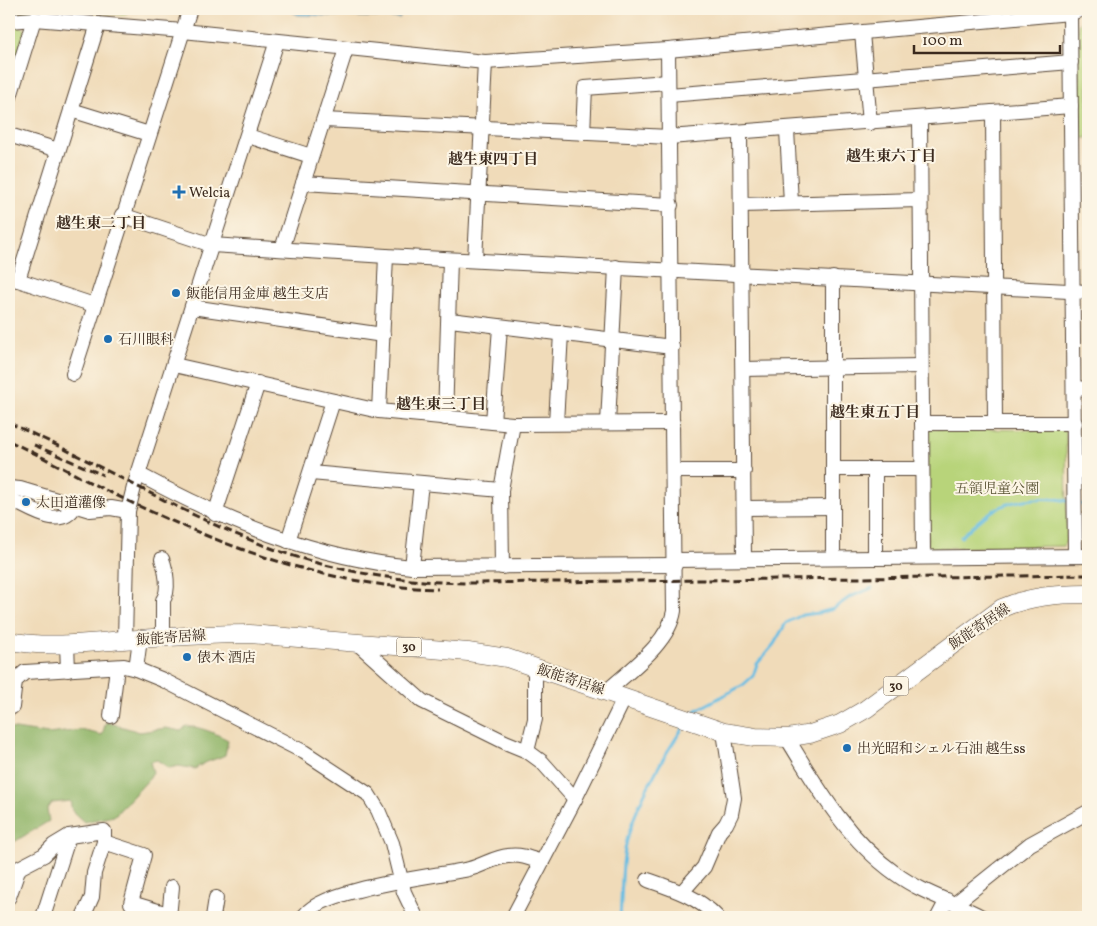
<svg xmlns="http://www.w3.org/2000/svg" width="1097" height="926" font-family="Vollkorn,'Noto Serif JP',serif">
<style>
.green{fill:#b8d47a;stroke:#7a7f4c}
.forest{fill:#92b66a;stroke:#667044}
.water{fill:#66bde3;stroke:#507480}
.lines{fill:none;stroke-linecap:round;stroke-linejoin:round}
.stream{stroke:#66bde3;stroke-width:3}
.minor-casing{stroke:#564535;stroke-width:16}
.major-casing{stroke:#564535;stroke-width:19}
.minor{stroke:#fff;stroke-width:14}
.major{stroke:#fff;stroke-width:18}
.rail{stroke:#3b2a1e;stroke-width:3;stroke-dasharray:8 4;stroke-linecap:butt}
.poi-dot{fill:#1f6fb2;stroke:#fcf5e5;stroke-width:2}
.labels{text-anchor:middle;stroke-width:4;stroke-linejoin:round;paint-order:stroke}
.shield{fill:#fcf5e5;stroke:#75675a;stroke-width:1}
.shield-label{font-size:12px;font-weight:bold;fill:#3b2a1e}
.poi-label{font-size:14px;fill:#3b2a1e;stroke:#fcf5e5;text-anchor:start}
.park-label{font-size:14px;fill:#5a5435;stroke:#fcf5e5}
.street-label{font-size:14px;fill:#3b2a1e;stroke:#fcf5e5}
.neighbourhood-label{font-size:15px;font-weight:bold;fill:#3b2a1e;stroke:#fcf5e5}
</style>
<rect width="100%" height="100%" fill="#fcf5e5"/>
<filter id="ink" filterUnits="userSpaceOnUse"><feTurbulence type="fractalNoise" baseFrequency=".02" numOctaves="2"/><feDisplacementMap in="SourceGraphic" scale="10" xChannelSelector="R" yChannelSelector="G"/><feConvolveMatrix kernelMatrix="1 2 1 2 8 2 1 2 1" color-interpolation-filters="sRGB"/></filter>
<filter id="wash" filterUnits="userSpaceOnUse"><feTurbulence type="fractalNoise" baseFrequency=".0096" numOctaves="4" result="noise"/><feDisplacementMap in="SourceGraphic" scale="20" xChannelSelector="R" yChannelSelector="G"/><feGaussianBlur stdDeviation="1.12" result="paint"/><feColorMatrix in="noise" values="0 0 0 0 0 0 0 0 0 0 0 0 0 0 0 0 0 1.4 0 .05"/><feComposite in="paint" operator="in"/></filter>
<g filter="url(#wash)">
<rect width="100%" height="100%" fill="#f0dbb9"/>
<g class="green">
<path d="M9,9H132L124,15L69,11L9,13Z"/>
<path d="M1088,16V138H1079L1078,25L1084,18Z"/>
<path d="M20,26L25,30L9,82V28Z"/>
<path d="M930,429L1066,430L1067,540L1063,546L931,548L928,545L927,432Z"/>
</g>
<path class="forest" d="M106,722L140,732L166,728L181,731L186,726C201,727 215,733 228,740L225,755C215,760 205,761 195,769L179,766L169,768L157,760L150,762L153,772L150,778L114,816L84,822L72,811L70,801L52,803L47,810L49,821L9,845V728L48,734L81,730L102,735Z"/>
<path class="water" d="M287,9H410L401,12L400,18L298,15Z"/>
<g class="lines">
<g class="stream">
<path d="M1080,504L1088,507"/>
<path d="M961,537C972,526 984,515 998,508C1018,498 1050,496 1071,502"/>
<path d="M693,714L695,711L743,685L753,676L757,664L774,644L786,623L802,615L819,613L833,609L850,597L872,588"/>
<path d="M620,917C622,897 621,876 624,856C629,815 661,759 685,725"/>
</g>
</g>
</g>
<g filter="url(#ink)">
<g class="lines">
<g class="minor-casing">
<g id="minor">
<path d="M1070,13L1075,556"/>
<path d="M9,21L34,19L183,31L485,62L668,50L1070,13L1084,9"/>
<path d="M862,33L870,123"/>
<path d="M669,95L1071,62"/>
<path d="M9,100L34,19"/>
<path d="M71,110L149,134"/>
<path d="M993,112L995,422"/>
<path d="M920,118L923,556"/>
<path d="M324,120L669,137L1071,106"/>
<path d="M787,130L791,203"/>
<path d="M583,133L585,88L668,82"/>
<path d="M740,133L744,559"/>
<path d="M9,135L58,150"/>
<path d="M248,136L311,156"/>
<path d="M303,183L671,205"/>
<path d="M741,205L919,200"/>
<path d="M122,215L212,245L386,256L1088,292"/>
<path d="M282,249L346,49"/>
<path d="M475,260L485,62"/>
<path d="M9,277L94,305"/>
<path d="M18,280L98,24"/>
<path d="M192,307L383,335"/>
<path d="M450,320L672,347"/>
<path d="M174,365L379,411L513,424L673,423"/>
<path d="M743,369L921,366"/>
<path d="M73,374L190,9"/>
<path d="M1075,388L1088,389"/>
<path d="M379,411L386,256"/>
<path d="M445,418L450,260"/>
<path d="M493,422L500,327"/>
<path d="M556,423L561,333"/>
<path d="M608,423L616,267"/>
<path d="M922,423H1075"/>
<path d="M833,469H922"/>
<path d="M875,470V557"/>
<path d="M674,471H744"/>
<path d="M311,473L501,490"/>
<path d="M138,474C223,520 314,558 412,567L675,565"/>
<path d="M9,488L20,489L90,510L111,508L128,511"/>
<path d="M9,499C29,507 60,532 75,506"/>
<path d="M744,508L833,507"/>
<path d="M215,514L258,383"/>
<path d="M288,541L333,401"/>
<path d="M833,558V278"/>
<path d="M162,559C166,569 170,591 163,600V638"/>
<path d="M675,560L1088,556"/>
<path d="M412,567L421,483"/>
<path d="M502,567L501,490L513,424"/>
<path d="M125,640L128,511L134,487L277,41"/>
<path d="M356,642L422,701L505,742L527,751L542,762L575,799"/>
<path d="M67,644L68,670"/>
<path d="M136,669L140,639"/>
<path d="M607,691C630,670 669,643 674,611L668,50"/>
<path d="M9,706L12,707L15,681L25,672L124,666L136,669L163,680L304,752L368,794L378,810L392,843L404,892L416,917"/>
<path d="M111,716L117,667"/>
<path d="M787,738C818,789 847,839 896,874C922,893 954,902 982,917"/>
<path d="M527,751L535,719V667"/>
<path d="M648,880C674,889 698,897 717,917"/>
<path d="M682,892L704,867L719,832L726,824L731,814L734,798L724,732"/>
<path d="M9,897L19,868L44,855L54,845L69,836L104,831V842"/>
<path d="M956,903L1030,844L1088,812"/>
<path d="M43,917L69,836"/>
<path d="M83,917L92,897L94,873L104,842L144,855L131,903L168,914"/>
<path d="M169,917L172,887"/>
<path d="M213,917L216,898"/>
<path d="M304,917C316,889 437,876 469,869C482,866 495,857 508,856C520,854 530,858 541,862"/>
<path d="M513,917L575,799L625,697"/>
<path d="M938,917L947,900"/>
</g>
</g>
<g class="major-casing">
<path id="major" d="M9,641C47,648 85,643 123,640C166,637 208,634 250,634L468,652L507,658L724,732L755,737L787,738L810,734L840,724L866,709L1002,608C1030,596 1058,594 1088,594"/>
</g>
<use href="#minor" class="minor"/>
<use href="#major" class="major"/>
<g class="rail">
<path d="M9,423C96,461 178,513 268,547C334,572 404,583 475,583L1088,575"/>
<path d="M9,441C37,454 65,469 93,484C203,538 314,586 438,589"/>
<path d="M34,445L103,475"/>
</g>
</g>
</g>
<g class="poi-dot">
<path d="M176.5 184.5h5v5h5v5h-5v5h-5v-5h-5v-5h5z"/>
<circle cx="176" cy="293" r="5"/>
<circle cx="108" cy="339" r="5"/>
<circle cx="26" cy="502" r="5"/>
<circle cx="187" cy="657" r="5"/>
<circle cx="847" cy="748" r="5"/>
</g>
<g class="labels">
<g class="shield">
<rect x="396.5" y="637.5" width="25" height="19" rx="4"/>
<rect x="883.5" y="676.5" width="25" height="19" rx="4"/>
</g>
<g class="shield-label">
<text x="409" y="651">30</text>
<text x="896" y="690">30</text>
</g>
<g class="poi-label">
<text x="189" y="197">Welcia</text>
<text x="186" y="298">飯能信用金庫 越生支店</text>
<text x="118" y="344">石川眼科</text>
<text x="36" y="507">太田道灌像</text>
<text x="197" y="662">俵木 酒店</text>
<text x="857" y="753">出光昭和シェル石油 越生ss</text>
</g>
<g class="park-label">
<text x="997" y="493">五領児童公園</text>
</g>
<g class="street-label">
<text transform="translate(979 626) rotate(-34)" y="5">飯能寄居線</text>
<text transform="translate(171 637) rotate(-4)" y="5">飯能寄居線</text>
<text transform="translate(571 679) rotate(18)" y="5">飯能寄居線</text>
</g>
<g class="neighbourhood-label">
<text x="891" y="161">越生東六丁目</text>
<text x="493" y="164">越生東四丁目</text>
<text x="101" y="228">越生東二丁目</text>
<text x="441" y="409">越生東三丁目</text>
<text x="875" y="417">越生東五丁目</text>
</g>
</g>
<rect width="1097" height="926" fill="none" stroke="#fcf5e5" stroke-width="30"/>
<path d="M914 45v8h146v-8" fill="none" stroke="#3b2a1e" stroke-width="2.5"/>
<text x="922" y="45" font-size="15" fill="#3b2a1e" stroke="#fcf5e5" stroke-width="4" paint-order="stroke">100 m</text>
</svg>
